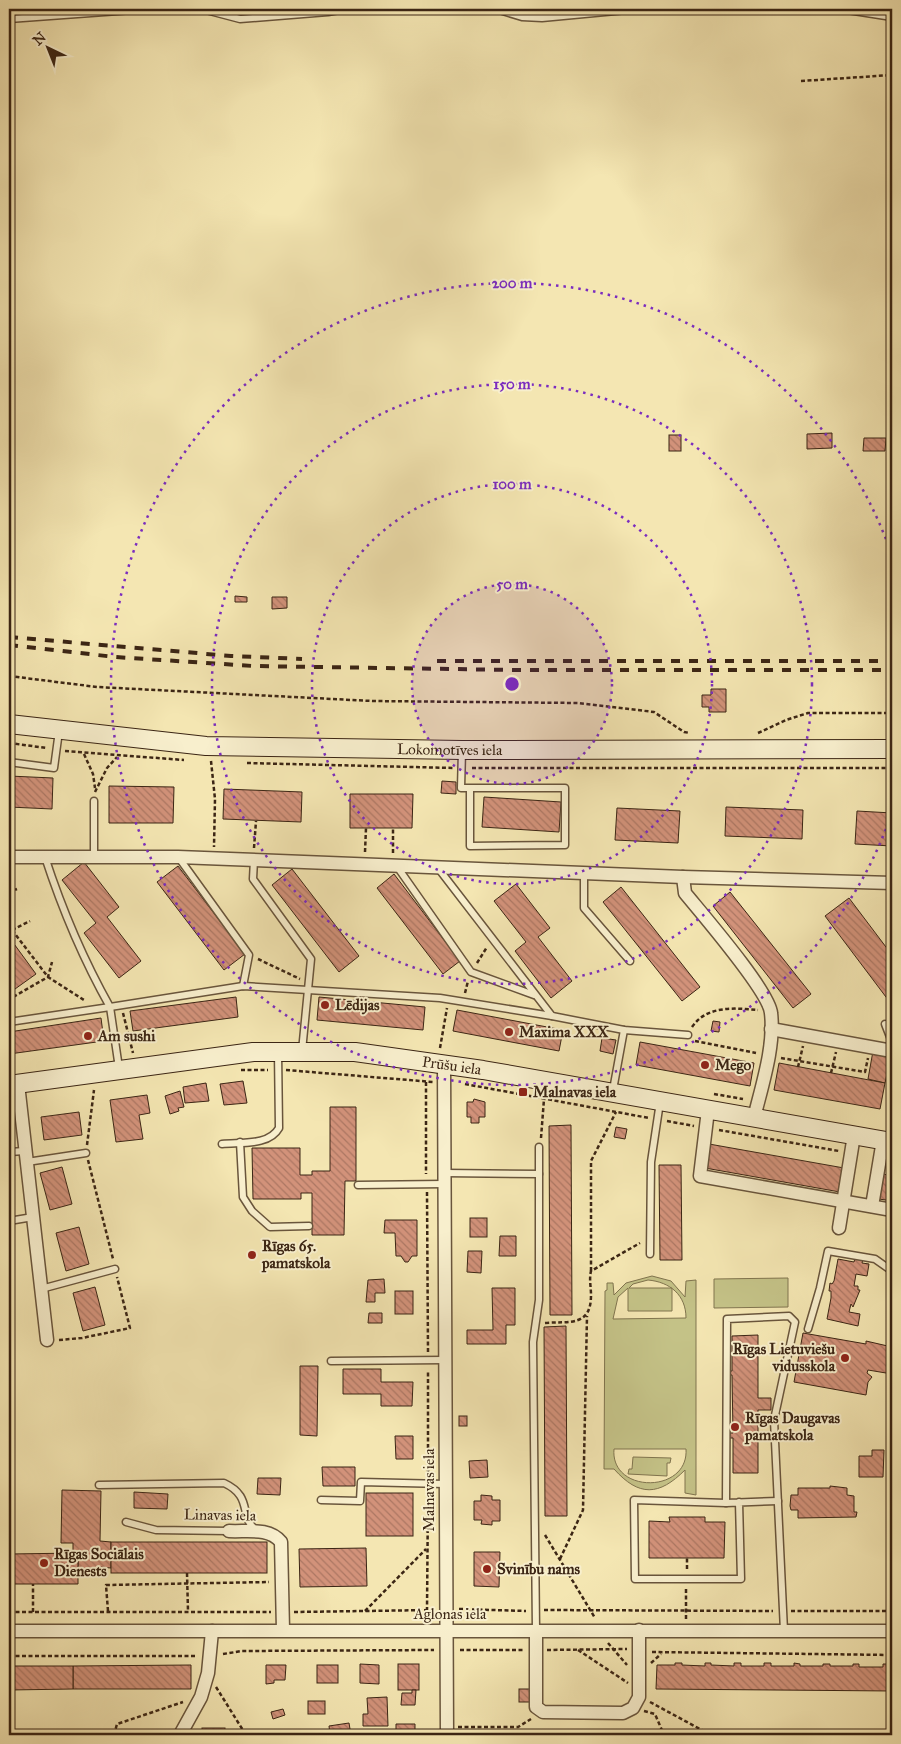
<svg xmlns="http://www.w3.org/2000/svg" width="901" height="1744" font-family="'IM FELL Great Primer',serif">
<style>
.pitch{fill:#c4c287;stroke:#80744e;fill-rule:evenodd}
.building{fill:url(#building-back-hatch);stroke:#3b2514}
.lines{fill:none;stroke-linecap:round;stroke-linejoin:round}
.lane-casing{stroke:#69553c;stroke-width:9}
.street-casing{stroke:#69553c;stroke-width:15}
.secondary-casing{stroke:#3b2514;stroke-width:20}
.path{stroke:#3b2514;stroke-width:2.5;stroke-dasharray:4 2.5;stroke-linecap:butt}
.lane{stroke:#f8efcd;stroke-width:6}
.street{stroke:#f8efcd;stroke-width:12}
.secondary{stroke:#f8efcd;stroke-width:18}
.rail{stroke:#3b2514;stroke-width:4;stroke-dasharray:9 9;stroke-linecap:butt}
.ring{fill:none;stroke:#7b2cbf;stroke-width:2.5;stroke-dasharray:2.5 5}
.poi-dot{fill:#8f2418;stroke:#f8efcd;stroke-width:2}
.labels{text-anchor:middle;stroke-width:4;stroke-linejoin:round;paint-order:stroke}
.street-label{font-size:15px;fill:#3b2514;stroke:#f8efcd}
.poi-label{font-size:15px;font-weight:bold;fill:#3b2514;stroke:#f8efcd;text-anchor:start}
.centre{fill:#7b2cbf;stroke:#f8efcd;stroke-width:2.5}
.ring-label{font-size:15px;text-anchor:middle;font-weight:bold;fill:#7b2cbf;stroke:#f8efcd;stroke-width:4;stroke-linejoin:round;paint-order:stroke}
</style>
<defs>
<pattern id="building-back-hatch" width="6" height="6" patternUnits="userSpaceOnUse" patternTransform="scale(1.25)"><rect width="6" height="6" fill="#d2927a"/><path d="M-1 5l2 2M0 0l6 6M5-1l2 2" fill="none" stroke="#ac7763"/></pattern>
</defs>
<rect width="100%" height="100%" fill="#f4e6b2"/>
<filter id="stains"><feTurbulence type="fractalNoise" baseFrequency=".004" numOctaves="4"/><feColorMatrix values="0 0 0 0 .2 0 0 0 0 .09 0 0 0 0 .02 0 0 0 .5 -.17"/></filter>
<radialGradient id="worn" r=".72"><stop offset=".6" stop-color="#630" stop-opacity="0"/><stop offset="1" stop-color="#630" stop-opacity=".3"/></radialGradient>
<g class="pitch">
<path d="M652,1276L671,1281L685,1297L686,1281L696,1280V1495L685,1493V1470C659,1496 639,1497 614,1469H604L605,1291L607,1290V1283H613L614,1295L626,1283ZM648,1280C670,1282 686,1295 686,1318L613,1319L618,1297L628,1288V1311H672V1288H629L633,1284ZM614,1449H686C689,1494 610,1494 614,1449Z"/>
<path d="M788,1278V1307L714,1308V1279Z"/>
<path d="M633,1457L671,1458L670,1463H667V1476L628,1474L629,1469H632Z"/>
</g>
<g class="building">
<path d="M832,433V448L807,449V434Z"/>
<rect x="669" y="435" width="12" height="16"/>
<path d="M864,438H886L885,451H863Z"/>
<path d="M235,596L247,597V602H235Z"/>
<path d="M272,597H287V608L272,609Z"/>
<path d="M711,689H726V712H709V707H702V695H711Z"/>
<path d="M9,776L53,778L52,809L9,807Z"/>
<path d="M442,781L456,782V794L441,793Z"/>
<path d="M109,786L174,787L173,823H109Z"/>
<path d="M224,789L302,792L301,822L223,819Z"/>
<path d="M350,794H413L412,828H350Z"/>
<path d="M484,797L561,802L559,832L482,827Z"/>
<path d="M726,807L803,810L802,839L725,836Z"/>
<path d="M617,808L680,811L678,843L615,840Z"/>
<path d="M857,811L892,813V846L855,844Z"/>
<path d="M84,862L119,907L107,917L141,961L119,978L84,933L96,923L62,880Z"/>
<path d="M178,866L245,954L224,970L157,882Z"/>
<path d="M292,869L359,956L339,972L272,885Z"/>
<path d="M394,874L460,961L443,974L377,888Z"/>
<path d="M516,884L550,928L538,937L572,981L551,998L515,951L526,942L494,901Z"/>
<path d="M621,887L700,987L682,1001L603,902Z"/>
<path d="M730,892L811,994L793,1008L713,906Z"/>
<path d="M849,898L892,955V1005L825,916Z"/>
<path d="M9,937L36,974L15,989L9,980Z"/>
<path d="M236,997L238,1017L133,1031L130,1011Z"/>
<path d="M319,997L425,1007L423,1030L317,1020Z"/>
<path d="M457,1010L563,1030L559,1051L453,1031Z"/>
<path d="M101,1018L104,1041L9,1054V1032Z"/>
<path d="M713,1021L720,1022L719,1032L711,1031Z"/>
<path d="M602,1038L616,1040L613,1054L600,1051Z"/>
<path d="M640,1042L754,1063L750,1086L636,1065Z"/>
<path d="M873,1051L891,1055L885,1083L868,1079Z"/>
<path d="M779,1063L885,1083L880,1109L774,1090Z"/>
<path d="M243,1081L247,1103L224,1105L220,1084Z"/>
<path d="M206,1083L209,1101L185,1103L183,1087Z"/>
<path d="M180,1091L184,1107L178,1108L179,1111L170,1114L165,1096Z"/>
<path d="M147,1095L150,1113L139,1115L143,1139L116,1142L110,1100Z"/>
<path d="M474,1099L485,1102V1117H479V1123H471V1117H467V1102H473Z"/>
<path d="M330,1107H356V1181H345L344,1235H312V1193H301V1199H253L252,1148H300V1175H312V1171H330Z"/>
<path d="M79,1112L82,1135L44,1140L41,1117Z"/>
<path d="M571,1125L572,1315H550L549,1126Z"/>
<path d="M616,1127L627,1129L625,1139L614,1137Z"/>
<path d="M709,1144L844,1168L840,1192L705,1168Z"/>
<path d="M659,1165H681L682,1260H660Z"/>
<path d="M62,1167L72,1204L50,1210L40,1173Z"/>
<path d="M883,1174L892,1176V1201L879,1199Z"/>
<rect x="470" y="1218" width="17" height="19"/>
<path d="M385,1220H417V1256H412L408,1262H405L401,1256H396L395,1233H384Z"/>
<path d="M79,1227L89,1264L66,1271L56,1233Z"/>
<path d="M500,1236H516V1256H499Z"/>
<path d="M468,1251H482L481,1273L467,1272Z"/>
<path d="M855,1258L863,1259L862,1263L869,1264L867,1276L856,1274L854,1286H858V1290H860L853,1307L851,1304L849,1312L860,1314L858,1326L827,1319L831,1298V1291H829L830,1283L832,1284L834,1281L838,1259L854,1262Z"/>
<path d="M384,1279L385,1293H375V1302H366L368,1280Z"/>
<path d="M95,1287L105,1325L83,1331L73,1293Z"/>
<path d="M492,1288H515V1325H506V1344H467V1330H493Z"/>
<rect x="395" y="1291" width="18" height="23"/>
<path d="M369,1313H382V1323H368Z"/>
<path d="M566,1326L567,1516H545L544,1327Z"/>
<path d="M803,1333L866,1344V1341L892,1347V1374L868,1370L867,1373L872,1377L868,1382L866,1395L794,1382Z"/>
<path d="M758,1335V1398H771V1410H758V1473H733V1438H729L730,1433H733L732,1375H729V1371H732V1336Z"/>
<path d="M300,1366H318L317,1436L300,1435Z"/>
<path d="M343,1369H381V1382H413L412,1406H381V1394H343Z"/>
<rect x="459" y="1416" width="8" height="10"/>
<path d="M395,1436H413V1459H396Z"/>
<path d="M872,1450H884L883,1477H859V1456H872Z"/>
<path d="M487,1460L488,1477L470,1478L469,1461Z"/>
<path d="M322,1467H355V1486H323Z"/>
<path d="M258,1478H281L280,1495L257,1494Z"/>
<path d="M830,1486L847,1488V1495L854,1496V1512H857L856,1517L798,1518V1510H791L790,1506L791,1495H798V1488H830Z"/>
<path d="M62,1490L101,1491L100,1541L111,1542V1568L99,1567V1573H78V1553H73V1543H61Z"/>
<path d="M134,1492L168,1494L167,1509L134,1508Z"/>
<rect x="366" y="1493" width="47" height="43"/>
<path d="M481,1495L492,1496V1500H500V1521H492V1525L481,1524L482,1520H474V1501H481Z"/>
<path d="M669,1517H705V1522H725L724,1558H649V1521L670,1522Z"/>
<rect x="111" y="1542" width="156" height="31"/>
<path d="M366,1548L367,1586L300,1587L299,1549Z"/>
<path d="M474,1552H500L499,1587L474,1586Z"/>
<path d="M78,1553V1584H9V1554Z"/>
<path d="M675,1663H682V1665L705,1666V1663H711V1665L734,1666V1663H741V1666H764V1663H771V1666H794V1663L800,1664V1666H823V1664H830V1666H853V1664H859V1667H883V1664H889V1667H892V1691L656,1689L657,1665H675Z"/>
<path d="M360,1664L379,1665V1684L360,1683Z"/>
<rect x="398" y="1664" width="21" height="26"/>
<path d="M191,1665V1689H73V1666Z"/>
<path d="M266,1665H286L285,1680H274V1683L266,1684Z"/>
<rect x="317" y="1665" width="21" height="18"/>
<path d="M9,1666H73V1689L9,1690Z"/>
<rect x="519" y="1689" width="12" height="13"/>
<path d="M412,1690H416L415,1705H401L402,1693H412Z"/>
<path d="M387,1697L388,1726H363V1714H368L367,1698Z"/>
<rect x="308" y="1701" width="17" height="13"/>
<path d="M283,1709L285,1715L273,1719L271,1712Z"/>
<path d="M349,1723L351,1735H330L329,1726Z"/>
<path d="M396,1724H415V1735H389H396Z"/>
<rect x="202" y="1728" width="23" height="7"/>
<path d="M514,1731H520V1733H543L544,1731H550V1733L573,1734L576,1731H579V1734H603L606,1731L609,1732V1734H632V1732H639V1734L657,1735H495V1733H514Z"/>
</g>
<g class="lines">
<g class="lane-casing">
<g id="lane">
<path d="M202,9L240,19L328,12L345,9"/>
<path d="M496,9L522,17L542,18L637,9"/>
<path d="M841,9L892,17"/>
<path d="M9,19L146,9"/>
<path d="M462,751L461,788H565V845L470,846V788"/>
<path d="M9,762L54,768L59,731"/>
<path d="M94,801V856"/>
<path d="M45,857C62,909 83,959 110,1007L243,986L440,998L552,1016"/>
<path d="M179,858L249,955L243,986"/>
<path d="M254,860L253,879L311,959L302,1051"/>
<path d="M396,865L471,972L534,995"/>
<path d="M438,868L552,1016L624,1030L688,1035"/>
<path d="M584,873V908L630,961"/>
<path d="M9,1022L110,1007L119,1068"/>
<path d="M885,1024L892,1042"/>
<path d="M613,1090L624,1030"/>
<path d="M240,1142L243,1197L252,1211L270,1227L309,1226"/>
<path d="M222,1144C241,1142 269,1146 279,1128L278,1052"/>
<path d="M9,1152L25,1151"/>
<path d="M27,1162L86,1153"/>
<path d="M444,1173L539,1174"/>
<path d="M358,1185L444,1184"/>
<path d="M9,1221L33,1217"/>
<path d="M650,1254L651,1162L660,1102"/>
<path d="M41,1289L115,1269"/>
<path d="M808,1329L820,1288L828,1251L875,1259L892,1271"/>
<path d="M331,1361L444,1360"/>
<path d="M99,1485L224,1483C254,1497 238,1516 256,1530"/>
<path d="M321,1500L360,1501L361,1482L445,1484"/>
<path d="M739,1502L741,1579H635L634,1500L726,1503L778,1501"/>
<path d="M726,1503L727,1319L789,1316L795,1322L774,1420L784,1631"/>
<path d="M126,1522L156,1530L229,1531"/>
<path d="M536,1630L533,1342L539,1300V1147"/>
<path d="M866,1735H883"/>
</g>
</g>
<g class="street-casing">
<g id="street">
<path d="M9,857H178L683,877L892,883"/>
<path d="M683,877L685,893C702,914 769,991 771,1013C775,1046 762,1085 754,1118"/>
<path d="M771,1029L892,1051"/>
<path d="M444,1064L447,1735"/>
<path d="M18,1084L47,1340"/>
<path d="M708,1110L700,1176L892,1210"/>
<path d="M872,1206L883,1140"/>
<path d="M839,1228L854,1135"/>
<path d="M229,1531C247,1532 269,1527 281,1542L283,1630"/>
<path d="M536,1630V1707L543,1712L623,1713L633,1708L639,1697V1630"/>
<path d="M9,1631H892"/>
<path d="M180,1735L201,1697L208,1673L212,1631"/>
</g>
</g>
<g class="secondary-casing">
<g id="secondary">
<path id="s1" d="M9,724L206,746L462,750L892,749"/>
<path id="s2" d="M9,1085L253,1052H355L483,1070L892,1142"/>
</g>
</g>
<g class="path">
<path d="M801,81L892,75"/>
<path d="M9,676L97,687L372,701L578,703L654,712L684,732L690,733"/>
<path d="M758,733L786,720L808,713H892"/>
<path d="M9,743L47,748"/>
<path d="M65,751L184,760"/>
<path d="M84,754L93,774L95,788"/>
<path d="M211,761L215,799L214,847"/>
<path d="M247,763L454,768"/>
<path d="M472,768H892"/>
<path d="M95,792L107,768L117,757"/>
<path d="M254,848L256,821"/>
<path d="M365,852L366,828"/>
<path d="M393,853V828"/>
<path d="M9,892L17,889"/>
<path d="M9,905L12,910V930L48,977L84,1000"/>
<path d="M12,930L30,921"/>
<path d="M258,959L300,979"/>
<path d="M477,963L487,947"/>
<path d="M465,993L468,981"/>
<path d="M9,1009L13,997L48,977L52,962"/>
<path d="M123,1013L133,1053"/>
<path d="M692,1027C707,1005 735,1008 758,1010"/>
<path d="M695,1041L756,1053"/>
<path d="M440,1048L447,1008"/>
<path d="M781,1058L865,1072L868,1058"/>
<path d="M798,1067L803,1046"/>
<path d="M241,1070H268"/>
<path d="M286,1070L433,1082"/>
<path d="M831,1073L836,1052"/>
<path d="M426,1082V1174"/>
<path d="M465,1084L649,1118"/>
<path d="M714,1094L743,1099"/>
<path d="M667,1121L694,1126"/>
<path d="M719,1130L839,1151"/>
<path d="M541,1138L544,1099"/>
<path d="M87,1145L94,1090"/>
<path d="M88,1160L113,1259"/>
<path d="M427,1192L428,1352"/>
<path d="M591,1271V1161L616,1112"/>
<path d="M545,1323C570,1321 591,1327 591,1295C591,1287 589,1279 591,1271L640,1243"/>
<path d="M59,1340L82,1338L130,1328L117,1277"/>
<path d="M428,1474V1370"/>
<path d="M545,1535L595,1618"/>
<path d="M560,1559L583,1510L587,1316"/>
<path d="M687,1569V1558"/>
<path d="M187,1573L188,1611"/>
<path d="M459,1609L526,1611"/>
<path d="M544,1610L773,1611"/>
<path d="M108,1611L106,1585L269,1582"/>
<path d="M365,1611L426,1549"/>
<path d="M427,1611L428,1492"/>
<path d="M791,1611H892"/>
<path d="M9,1612H271"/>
<path d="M33,1612V1584"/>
<path d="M294,1612L433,1610"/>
<path d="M686,1619V1587"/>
<path d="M608,1643L627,1665"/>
<path d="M460,1650H524"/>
<path d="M547,1650L627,1649"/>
<path d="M578,1650L628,1683"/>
<path d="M652,1652L892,1655"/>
<path d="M223,1654L242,1651L434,1650"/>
<path d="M9,1656H197"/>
<path d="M651,1663L661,1654"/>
<path d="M216,1687L246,1735"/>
<path d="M650,1702L711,1735"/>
<path d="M644,1711L655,1714L664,1735"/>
<path d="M458,1727H518L531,1719"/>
<path d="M114,1735L117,1724L183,1702"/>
</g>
<use href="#lane" class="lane"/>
<use href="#street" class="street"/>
<use href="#secondary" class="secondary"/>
<g class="rail">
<path d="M9,637L231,656L302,659"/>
<path d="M9,645L115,657L253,666L516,670H892"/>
<path d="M437,661H892"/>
</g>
</g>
<circle cx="512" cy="684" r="100" fill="#7b2cbf" fill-opacity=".12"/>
<g class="ring">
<circle cx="512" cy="684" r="100"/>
<circle cx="512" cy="684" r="200"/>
<circle cx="512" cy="684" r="300"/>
<path d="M891 815A401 401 0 1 1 891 553"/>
</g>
<g class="poi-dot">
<circle cx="325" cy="1005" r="5"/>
<circle cx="509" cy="1032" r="5"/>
<circle cx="88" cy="1036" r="5"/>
<circle cx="705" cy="1065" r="5"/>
<rect x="518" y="1087" width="10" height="10" rx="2.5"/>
<circle cx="252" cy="1255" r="5"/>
<circle cx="845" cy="1358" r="5"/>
<circle cx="735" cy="1427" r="5"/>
<circle cx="44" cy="1563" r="5"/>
<circle cx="487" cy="1569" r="5"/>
</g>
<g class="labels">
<g class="street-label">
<text dy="5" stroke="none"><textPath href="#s1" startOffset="442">Lokomotīves iela</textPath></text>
<text dy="5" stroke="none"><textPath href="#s2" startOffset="446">Prūšu iela</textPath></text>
<text transform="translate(429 1490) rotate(-90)" y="5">Malnavas iela</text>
<text transform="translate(220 1515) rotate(1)" y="5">Linavas iela</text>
<text x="450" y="1619">Aglonas iela</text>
</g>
<g class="poi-label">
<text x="335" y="1010">Lēdijas</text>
<text x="519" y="1037">Maxima XXX</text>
<text x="98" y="1041">Am sushi</text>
<text x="715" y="1070">Mego</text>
<text x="533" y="1097">Malnavas iela</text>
<text x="262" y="1251">Rīgas 65.<tspan x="262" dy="17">pamatskola</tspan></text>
<text x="835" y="1354" text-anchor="end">Rīgas Lietuviešu<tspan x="835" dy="17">vidusskola</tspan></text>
<text x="745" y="1423">Rīgas Daugavas<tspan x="745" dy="17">pamatskola</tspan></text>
<text x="54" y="1559">Rīgas Sociālais<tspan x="54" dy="17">Dienests</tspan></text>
<text x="497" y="1574">Svinību nams</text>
</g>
</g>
<circle cx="512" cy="684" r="8" class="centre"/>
<g class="ring-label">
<text x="512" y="288">200 m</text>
<text x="512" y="389">150 m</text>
<text x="512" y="489">100 m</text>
<text x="512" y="589">50 m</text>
</g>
<rect width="901" height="1744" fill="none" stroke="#f4e6b2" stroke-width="30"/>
<rect x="10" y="10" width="881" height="1724" fill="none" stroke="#3b2514" stroke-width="2.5"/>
<rect x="15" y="15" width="871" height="1714" fill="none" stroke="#3b2514"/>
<g transform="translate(48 48) rotate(317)" stroke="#f8efcd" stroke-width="4" paint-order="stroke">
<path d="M0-4L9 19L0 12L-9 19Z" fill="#3b2514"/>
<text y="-8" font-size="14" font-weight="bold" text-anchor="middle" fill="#3b2514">N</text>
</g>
<rect width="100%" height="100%" filter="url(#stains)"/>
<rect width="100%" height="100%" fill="url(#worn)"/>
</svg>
